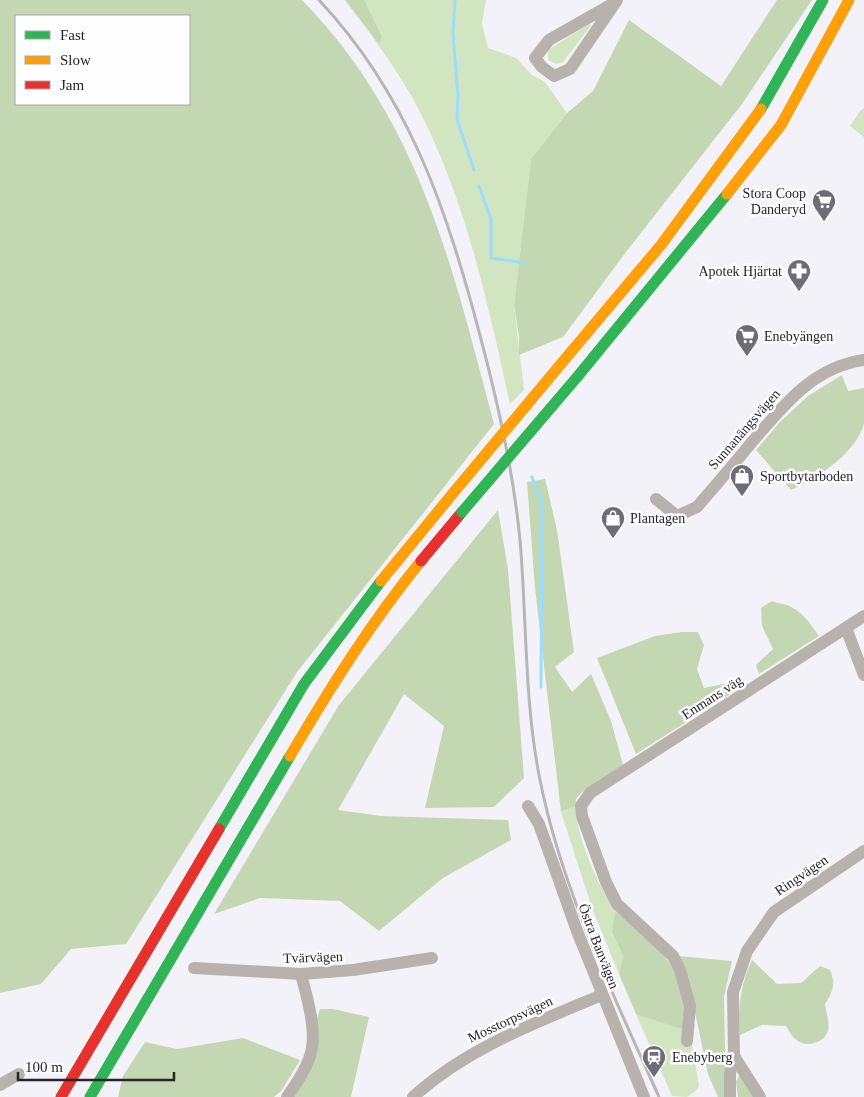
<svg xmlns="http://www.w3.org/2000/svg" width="864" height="1097" font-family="Georgia,serif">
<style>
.green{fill:#d1e5c0}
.forest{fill:#c3d8b2;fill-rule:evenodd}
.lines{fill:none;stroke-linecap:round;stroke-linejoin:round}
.stream{stroke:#9addfd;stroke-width:3}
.street{stroke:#b7b2ac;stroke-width:12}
.fast{stroke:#30b455;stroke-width:11}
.slow{stroke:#ff9f0a;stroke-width:11}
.jam{stroke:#e5322d;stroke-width:11}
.rail{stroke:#b8b6b5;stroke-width:3}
.fast-bridge{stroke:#30b455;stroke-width:11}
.slow-bridge{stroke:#ff9f0a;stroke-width:11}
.labels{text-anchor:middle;stroke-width:5;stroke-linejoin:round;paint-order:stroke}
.poi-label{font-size:14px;fill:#272430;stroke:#fefefe;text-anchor:start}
.street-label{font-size:14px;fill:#272430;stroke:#fefefe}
</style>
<rect width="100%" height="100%" fill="#f3f2f9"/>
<g class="green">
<path d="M345,0H486L482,23L488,48L516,58L532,75L545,82L567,113L531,159L514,305L524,390L510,404C487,300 464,191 412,97C392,63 369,31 345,0Z"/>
<path d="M589,24L591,26L563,62L556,64L548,60V50Z"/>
<path d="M864,108V137L850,126L860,111Z"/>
<path d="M576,806C575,835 599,887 615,911L612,932L623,956L619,974L592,908L561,812Z"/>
<path d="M636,1014L689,1025L699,1086L697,1090L687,1097L672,1096Z"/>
</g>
<g class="forest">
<path d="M0,0H302C420,121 452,266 494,424L297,672L126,944L71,949L41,984L0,993ZM16,16H189V104H16Z"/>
<path d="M345,0H364L382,37L379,44Z"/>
<path d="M777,0H812L742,104L626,252L563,337L519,355V337L514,305L531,159L567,113L593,91L629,20L721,86Z"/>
<path d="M842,375L848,391L864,388C864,399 864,413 864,423C857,453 816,479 791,490L756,450L780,422L808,396Z"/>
<path d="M545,479L557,530L574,652L555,667L572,692L591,674L611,721L623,765L581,793L576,799V806L561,812L535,588L527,482Z"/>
<path d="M498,510L508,569L524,778L494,807L425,808L444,726L404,694L338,810L381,816L508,820L511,840L443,878L379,931L340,901L260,898L214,914L339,705Z"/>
<path d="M772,601C778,604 785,603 791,607C804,613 811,625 819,636L759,674L756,665L773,649L762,626L761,608Z"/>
<path d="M682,632H698L704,645L697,669L704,688L738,681L743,686L636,754L597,658L655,636Z"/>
<path d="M615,911C634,927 658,944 671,965C682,983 684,1005 689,1025L682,1029L636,1014L619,974L623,956L612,932Z"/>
<path d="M678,956L732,961L724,997L726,1097H718L708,1074L690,988Z"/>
<path d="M752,960L777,984L801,983L820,966L830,970C836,983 833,992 825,1004C826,1012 830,1023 828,1031C826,1037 822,1040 817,1042C801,1048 793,1039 786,1026L762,1025L740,1035C738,1008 740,985 752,960Z"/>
<path d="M320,1009H333L369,1017L351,1097H291Z"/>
<path d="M243,1038L300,1060L282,1090L274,1097H118L123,1076L145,1042L177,1049Z"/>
<path d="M740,1073L754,1097H738L736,1082Z"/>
</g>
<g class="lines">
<g class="stream">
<path d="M455,0L453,33L458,97L457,120L474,170"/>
<path d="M479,186L491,219V258L526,263"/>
<path d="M532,477L542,502L541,687"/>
</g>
<g class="street">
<path d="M614,3L549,40L535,58L542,67L554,76L570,69L617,0"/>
<path d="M656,499L677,516L697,507C716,485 734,464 752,442C784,405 813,367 864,360"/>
<path d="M846,628L864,675"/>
<path d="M528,806L539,824L577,931L644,1097"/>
<path d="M194,968L301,974L353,970L432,958"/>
<path d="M687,1041L690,1006L680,970L673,956L617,904L606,882L582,816L581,806L590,793L864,616"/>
<path d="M0,1085L19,1074"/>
<path d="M287,1097C296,1084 305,1071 310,1056C318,1032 307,998 301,974"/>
<path d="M413,1097C467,1048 535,1023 602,995"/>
<path d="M730,1097V1074L734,1056"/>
<path d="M760,1097L734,1056L733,992L747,951L774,912L864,851"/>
</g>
<g class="fast">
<path d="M761,109L823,0"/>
<path d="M578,376L727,194"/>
<path d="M219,829L304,684L381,581"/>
<path d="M90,1097L290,756"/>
</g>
<g class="slow">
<path d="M727,194L781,125L849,0"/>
<path d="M560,365L661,245L761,109"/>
<path d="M381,581L454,492"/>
<path d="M290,756C330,688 372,621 421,561"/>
</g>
<g class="jam">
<path d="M421,561L462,512"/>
<path d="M61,1097L219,829"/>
</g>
<path class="rail" d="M319,0C407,94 446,206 478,328C497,398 513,468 520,540C527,620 524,701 540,780C562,890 613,994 659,1097"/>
<path class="fast-bridge" d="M462,512L578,376"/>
<path class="slow-bridge" d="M454,492L560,365"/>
</g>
<defs>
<g id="supermarket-pin" transform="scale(1.25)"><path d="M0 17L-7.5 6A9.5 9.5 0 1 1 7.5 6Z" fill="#6e6c76" stroke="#fefefe"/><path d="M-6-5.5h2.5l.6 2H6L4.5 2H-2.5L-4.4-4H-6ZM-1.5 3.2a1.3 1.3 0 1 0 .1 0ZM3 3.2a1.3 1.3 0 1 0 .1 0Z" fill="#fff"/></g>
<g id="pharmacy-pin" transform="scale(1.25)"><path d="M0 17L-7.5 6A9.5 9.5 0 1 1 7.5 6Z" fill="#6e6c76" stroke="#fefefe"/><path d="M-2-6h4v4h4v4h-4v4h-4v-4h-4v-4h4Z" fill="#fff"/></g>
<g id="shop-pin" transform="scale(1.25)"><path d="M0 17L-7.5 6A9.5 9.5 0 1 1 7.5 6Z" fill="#6e6c76" stroke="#fefefe"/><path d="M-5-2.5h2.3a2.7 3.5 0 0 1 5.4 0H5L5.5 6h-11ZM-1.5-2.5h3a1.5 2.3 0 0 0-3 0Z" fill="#fff"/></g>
<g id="station-pin" transform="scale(1.25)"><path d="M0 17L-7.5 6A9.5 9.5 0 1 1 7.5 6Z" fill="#6e6c76" stroke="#fefefe"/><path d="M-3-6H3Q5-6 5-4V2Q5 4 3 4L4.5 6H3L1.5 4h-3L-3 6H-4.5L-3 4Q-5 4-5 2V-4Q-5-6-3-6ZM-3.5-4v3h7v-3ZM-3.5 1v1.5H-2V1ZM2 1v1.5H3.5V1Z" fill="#fff"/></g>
</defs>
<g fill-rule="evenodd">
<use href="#supermarket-pin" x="824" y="201"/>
<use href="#pharmacy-pin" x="799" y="271"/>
<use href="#supermarket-pin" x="747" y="336"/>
<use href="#shop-pin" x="742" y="476"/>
<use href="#shop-pin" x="613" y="518"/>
<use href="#station-pin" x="654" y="1057"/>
</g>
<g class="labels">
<g class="poi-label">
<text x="806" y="198" text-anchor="end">Stora Coop<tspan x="806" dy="16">Danderyd</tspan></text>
<text x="782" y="276" text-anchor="end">Apotek Hjärtat</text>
<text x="764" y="341">Enebyängen</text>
<text x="760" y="481">Sportbytarboden</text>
<text x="630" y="523">Plantagen</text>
<text x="672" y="1062">Enebyberg</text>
</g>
<g class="street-label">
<text transform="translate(744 429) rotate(-49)" y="5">Sunnanängsvägen</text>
<text transform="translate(712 697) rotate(-33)" y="5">Enmans väg</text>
<text transform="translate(801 875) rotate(-34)" y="5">Ringvägen</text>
<text transform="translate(599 946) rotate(69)" y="5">Östra Banvägen</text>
<text transform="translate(313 957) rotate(-2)" y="5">Tvärvägen</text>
<text transform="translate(510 1019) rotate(-25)" y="5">Mosstorpsvägen</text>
</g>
</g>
<rect x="15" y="15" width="175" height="90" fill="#fefefe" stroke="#a8a7ac"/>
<rect x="25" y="31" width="25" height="8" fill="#30b455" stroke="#a8a7ac"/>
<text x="60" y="40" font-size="15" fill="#272430">Fast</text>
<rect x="25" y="56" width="25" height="8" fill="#ff9f0a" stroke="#a8a7ac"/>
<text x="60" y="65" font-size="15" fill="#272430">Slow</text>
<rect x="25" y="81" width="25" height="8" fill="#e5322d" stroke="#a8a7ac"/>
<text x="60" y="90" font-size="15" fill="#272430">Jam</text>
<path d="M18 1072v8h156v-8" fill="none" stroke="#272430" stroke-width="2.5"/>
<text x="25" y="1072" font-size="15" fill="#272430" stroke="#fefefe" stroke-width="4" paint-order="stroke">100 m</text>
</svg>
